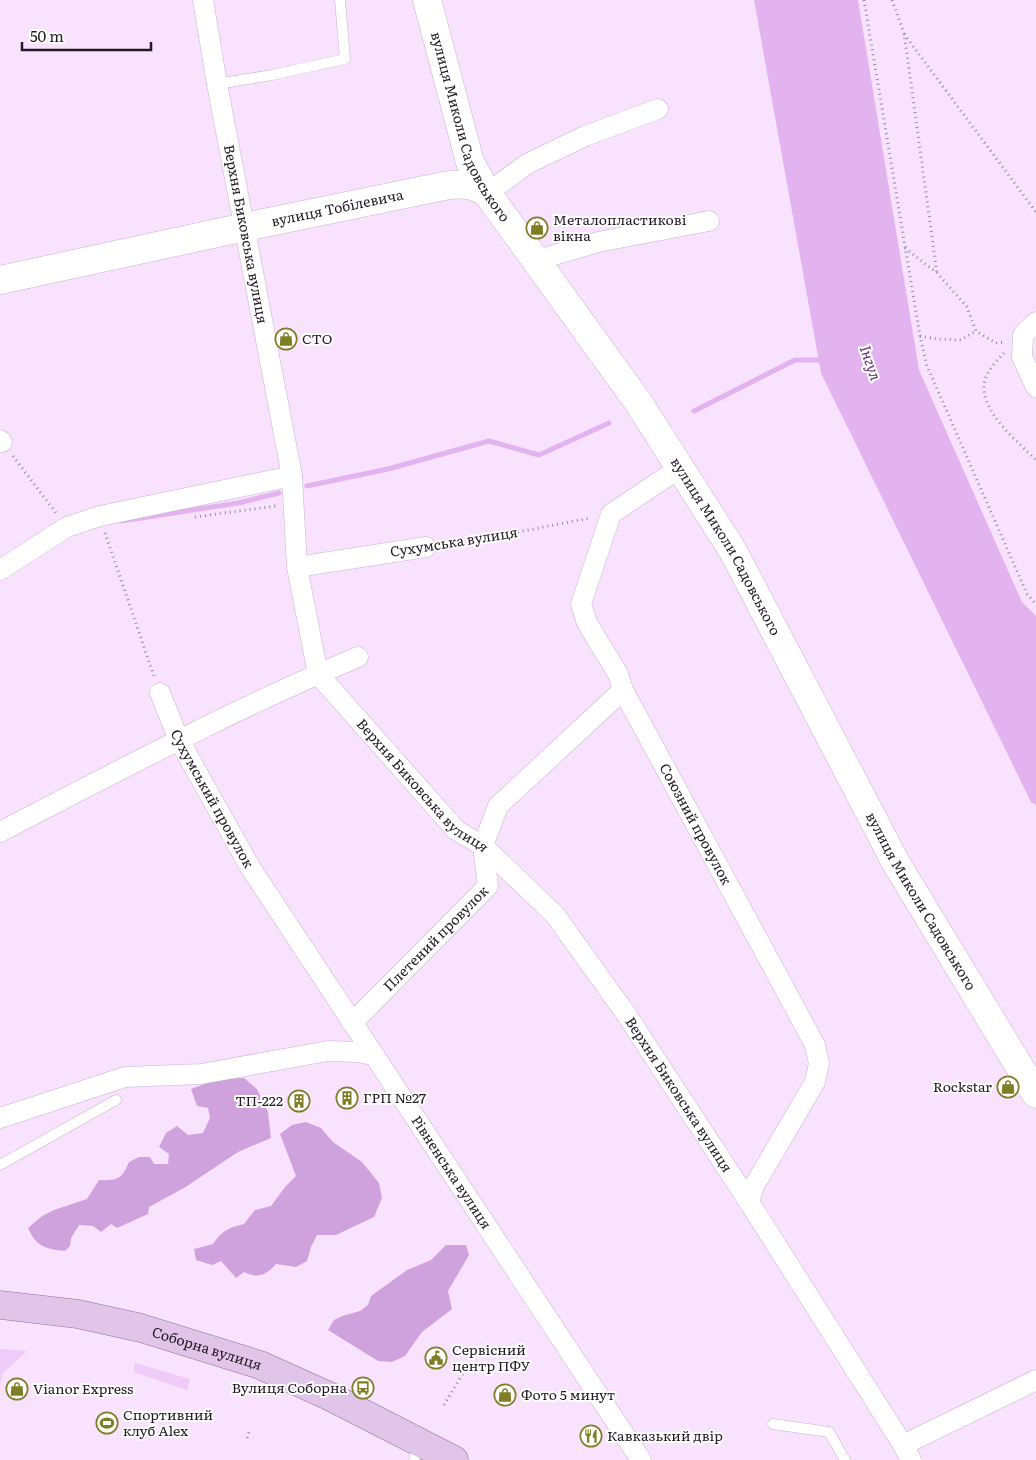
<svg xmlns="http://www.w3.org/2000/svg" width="1036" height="1460" font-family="Literata,serif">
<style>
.green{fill:#efcbf9}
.forest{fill:#d0a2dd}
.water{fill:#e2b3ef}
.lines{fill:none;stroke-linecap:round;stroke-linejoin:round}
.stream{stroke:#e2b3ef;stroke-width:5}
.lane-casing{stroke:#c8b3ce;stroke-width:11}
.street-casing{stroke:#c8b3ce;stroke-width:21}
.secondary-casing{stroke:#c8b3ce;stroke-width:29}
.primary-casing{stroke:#91709a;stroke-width:29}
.path{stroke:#9a8a9e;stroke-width:3;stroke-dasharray:1 4;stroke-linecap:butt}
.lane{stroke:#fff;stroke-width:10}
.street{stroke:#fff;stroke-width:20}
.secondary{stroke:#fff;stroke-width:28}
.primary{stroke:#e1c5e9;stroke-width:28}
.labels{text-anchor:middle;stroke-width:4;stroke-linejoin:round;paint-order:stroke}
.street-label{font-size:14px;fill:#211923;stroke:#fff}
.poi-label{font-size:14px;fill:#211923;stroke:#fff;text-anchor:start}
.water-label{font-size:15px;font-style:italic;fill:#652d73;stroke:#fff}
</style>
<rect width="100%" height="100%" fill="#f8e2fe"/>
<g class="green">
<path d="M0,1349L27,1351L2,1374L0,1386Z"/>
<path d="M135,1363L190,1379L187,1390L134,1372Z"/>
</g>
<g class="forest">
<path d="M244,1078L257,1089L268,1112L271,1138L238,1152L184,1188L149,1207L148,1214L117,1228L111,1224L101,1232L93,1226L79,1225L71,1238L70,1246L65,1251C46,1249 36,1247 28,1228L42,1216L54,1210L87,1199L99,1180C117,1181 122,1179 129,1162L139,1157H150L154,1164H168L169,1154L159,1147L166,1133L177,1126L188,1135L203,1133L210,1118L208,1108L197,1106L191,1089L218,1079Z"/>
<path d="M306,1122L321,1128L333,1142L362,1162L379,1183L382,1198L374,1217L336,1235H317L311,1247L307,1261L296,1267L276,1264C266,1275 259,1279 244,1272L236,1278L221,1261L212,1265L196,1260L194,1249L213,1244C223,1230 228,1228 244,1224L255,1210L271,1206L285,1187L296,1176L280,1134L292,1125Z"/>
<path d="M446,1245H466L469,1255L448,1291L452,1309L422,1332L405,1356L392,1362L378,1361L328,1330L334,1320L342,1316L360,1311L368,1305L371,1296L407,1270L431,1260Z"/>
</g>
<path class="water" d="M754,0H858L919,370L1022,602L1036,616V805L1031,802L821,373Z"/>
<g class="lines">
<g class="stream">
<path d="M694,411L795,360H824"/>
<path d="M307,486L388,469L489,441L539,455L609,423"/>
<path d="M122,521L238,503L279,493"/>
</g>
<g class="lane-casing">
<g id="lane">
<path d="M217,84L272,75L345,59L340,0"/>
<path d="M0,1165L116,1100"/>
<path d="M773,1424L829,1432L845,1460"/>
<path d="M414,1460L419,1443"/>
</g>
</g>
<g class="street-casing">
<g id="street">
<path id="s1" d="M203,0L217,84L292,476L297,567L318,674L456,830L483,846L555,915L626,1014L749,1202L903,1445L911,1460"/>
<path d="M487,193L527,164L585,136L658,109"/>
<path d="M537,260L598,242L709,221"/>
<path d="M1036,322L1023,335L1022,357L1036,387"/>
<path d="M0,440L2,442"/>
<path id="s2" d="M681,467L611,514L581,604L587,623L618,674L623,690L815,1045L819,1063L815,1082L754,1186L749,1202"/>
<path d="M297,567L426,547"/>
<path d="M0,570L67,527L100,516L292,476"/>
<path id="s3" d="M160,693L179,740L250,867L641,1460"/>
<path d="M0,832C118,771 236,708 358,657"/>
<path id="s4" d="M352,1023L488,886L483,846L498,806L623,690"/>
<path d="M0,1118L125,1077L201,1074L328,1051L357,1052L373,1055"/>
<path d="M903,1445L1036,1380"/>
</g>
</g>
<g class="secondary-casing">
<g id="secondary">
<path id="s5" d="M427,0L470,162L487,193L638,402L733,551L896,863L1036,1094"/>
<path id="s6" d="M0,280L245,227L444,186C460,183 473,184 487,193"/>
</g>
</g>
<g class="primary-casing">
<g id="primary">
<path id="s7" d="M0,1305L78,1314L141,1328L260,1365L329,1396L454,1460"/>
</g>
</g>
<g class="path">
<path d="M864,0L920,336L927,366L1027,594L1036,604"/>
<path d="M892,0L904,33L937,273"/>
<path d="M904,34L1036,212"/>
<path d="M905,248L937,273L967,307L976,331L996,343L1005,342"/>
<path d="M920,336L937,339L961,340L976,331"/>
<path d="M1004,353C996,361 985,373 984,385C982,413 1018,442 1036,460"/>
<path d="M13,456L56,513"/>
<path d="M195,517L276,506"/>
<path d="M105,533L154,676"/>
<path d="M444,545L477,540L590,518"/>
<path d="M444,1405L463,1373"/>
<path d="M247,1438L250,1429"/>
</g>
<use href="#lane" class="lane"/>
<use href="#street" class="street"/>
<use href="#secondary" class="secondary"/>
<use href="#primary" class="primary"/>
</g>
<defs>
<g id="shop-ring" transform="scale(1.125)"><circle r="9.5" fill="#fff" stroke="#7f7e26" stroke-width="1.5"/><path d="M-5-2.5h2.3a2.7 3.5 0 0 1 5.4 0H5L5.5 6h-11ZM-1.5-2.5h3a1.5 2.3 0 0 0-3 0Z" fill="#7f7e26"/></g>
<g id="building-ring" transform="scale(1.125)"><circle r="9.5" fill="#fff" stroke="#7f7e26" stroke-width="1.5"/><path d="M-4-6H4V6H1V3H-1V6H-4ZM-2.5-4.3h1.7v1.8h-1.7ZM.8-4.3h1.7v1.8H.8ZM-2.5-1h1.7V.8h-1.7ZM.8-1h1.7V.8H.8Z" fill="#7f7e26"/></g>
<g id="civic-ring" transform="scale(1.125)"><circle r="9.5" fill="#fff" stroke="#7f7e26" stroke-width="1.5"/><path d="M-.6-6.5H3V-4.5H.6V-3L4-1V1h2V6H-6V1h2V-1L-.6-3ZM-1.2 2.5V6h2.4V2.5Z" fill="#7f7e26"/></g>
<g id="bus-ring" transform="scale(1.125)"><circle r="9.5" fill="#fff" stroke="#7f7e26" stroke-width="1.5"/><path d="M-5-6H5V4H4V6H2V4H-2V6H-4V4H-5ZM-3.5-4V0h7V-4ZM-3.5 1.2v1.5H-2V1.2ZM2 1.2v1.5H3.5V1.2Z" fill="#7f7e26"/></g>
<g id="stadium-ring" transform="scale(1.125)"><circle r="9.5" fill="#fff" stroke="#7f7e26" stroke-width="1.5"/><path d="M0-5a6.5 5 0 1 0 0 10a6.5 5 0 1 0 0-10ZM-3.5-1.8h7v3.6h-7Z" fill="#7f7e26"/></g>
<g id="restaurant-ring" transform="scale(1.125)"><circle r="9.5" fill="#fff" stroke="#7f7e26" stroke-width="1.5"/><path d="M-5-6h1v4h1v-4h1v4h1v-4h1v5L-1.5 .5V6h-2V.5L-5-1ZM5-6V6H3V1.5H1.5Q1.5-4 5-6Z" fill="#7f7e26"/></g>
</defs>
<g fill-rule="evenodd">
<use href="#shop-ring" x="537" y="228"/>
<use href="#shop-ring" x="286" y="339"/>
<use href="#shop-ring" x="1008" y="1087"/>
<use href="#building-ring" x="347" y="1098"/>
<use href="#building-ring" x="299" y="1101"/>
<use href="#civic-ring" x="436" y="1358"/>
<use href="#bus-ring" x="363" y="1388"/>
<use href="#shop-ring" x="17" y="1389"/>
<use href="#shop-ring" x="505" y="1395"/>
<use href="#stadium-ring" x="107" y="1423"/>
<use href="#restaurant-ring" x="591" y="1436"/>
</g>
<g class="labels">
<g class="street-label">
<text dy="5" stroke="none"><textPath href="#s5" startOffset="135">вулиця Миколи Садовського</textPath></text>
<text dy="5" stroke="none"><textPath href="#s6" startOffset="345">вулиця Тобілевича</textPath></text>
<text dy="5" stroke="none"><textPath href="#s1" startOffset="238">Верхня Биковська вулиця</textPath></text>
<text transform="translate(454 542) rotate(-9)" y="5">Сухумська вулиця</text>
<text dy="5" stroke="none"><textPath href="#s5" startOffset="630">вулиця Миколи Садовського</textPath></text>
<text dy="5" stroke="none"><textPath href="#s1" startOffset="838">Верхня Биковська вулиця</textPath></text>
<text dy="5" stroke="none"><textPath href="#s3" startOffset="118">Сухумський провулок</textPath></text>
<text dy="5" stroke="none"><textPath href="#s2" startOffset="428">Союзний провулок</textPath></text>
<text dy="5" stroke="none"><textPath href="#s5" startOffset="1035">вулиця Миколи Садовського</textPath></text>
<text dy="5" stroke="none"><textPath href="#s4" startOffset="119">Плетений провулок</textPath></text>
<text dy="5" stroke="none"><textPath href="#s1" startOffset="1242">Верхня Биковська вулиця</textPath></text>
<text dy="5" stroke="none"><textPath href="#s3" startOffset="562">Рівненська вулиця</textPath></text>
<text dy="5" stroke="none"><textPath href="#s7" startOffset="212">Соборна вулиця</textPath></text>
</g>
<g class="poi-label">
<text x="553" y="225">Металопластикові<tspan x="553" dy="16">вікна</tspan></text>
<text x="302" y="344">СТО</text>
<text x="992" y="1092" text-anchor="end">Rockstar</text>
<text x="363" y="1103">ГРП №27</text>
<text x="283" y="1106" text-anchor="end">ТП-222</text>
<text x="452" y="1355">Cервісний<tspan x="452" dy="16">центр ПФУ</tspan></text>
<text x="347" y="1393" text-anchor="end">Вулиця Соборна</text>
<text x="33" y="1394">Vianor Express</text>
<text x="521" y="1400">Фото 5 минут</text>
<text x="123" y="1420">Спортивний<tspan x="123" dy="16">клуб Alex</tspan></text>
<text x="607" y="1441">Кавказький двір</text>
</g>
<g class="water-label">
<text transform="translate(870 363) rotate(71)" y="5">Інгул</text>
</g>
</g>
<path d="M22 42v8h129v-8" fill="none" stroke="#211923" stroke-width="2.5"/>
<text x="30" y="42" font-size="15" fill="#211923" stroke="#ffffff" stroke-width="4" paint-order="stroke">50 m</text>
</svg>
